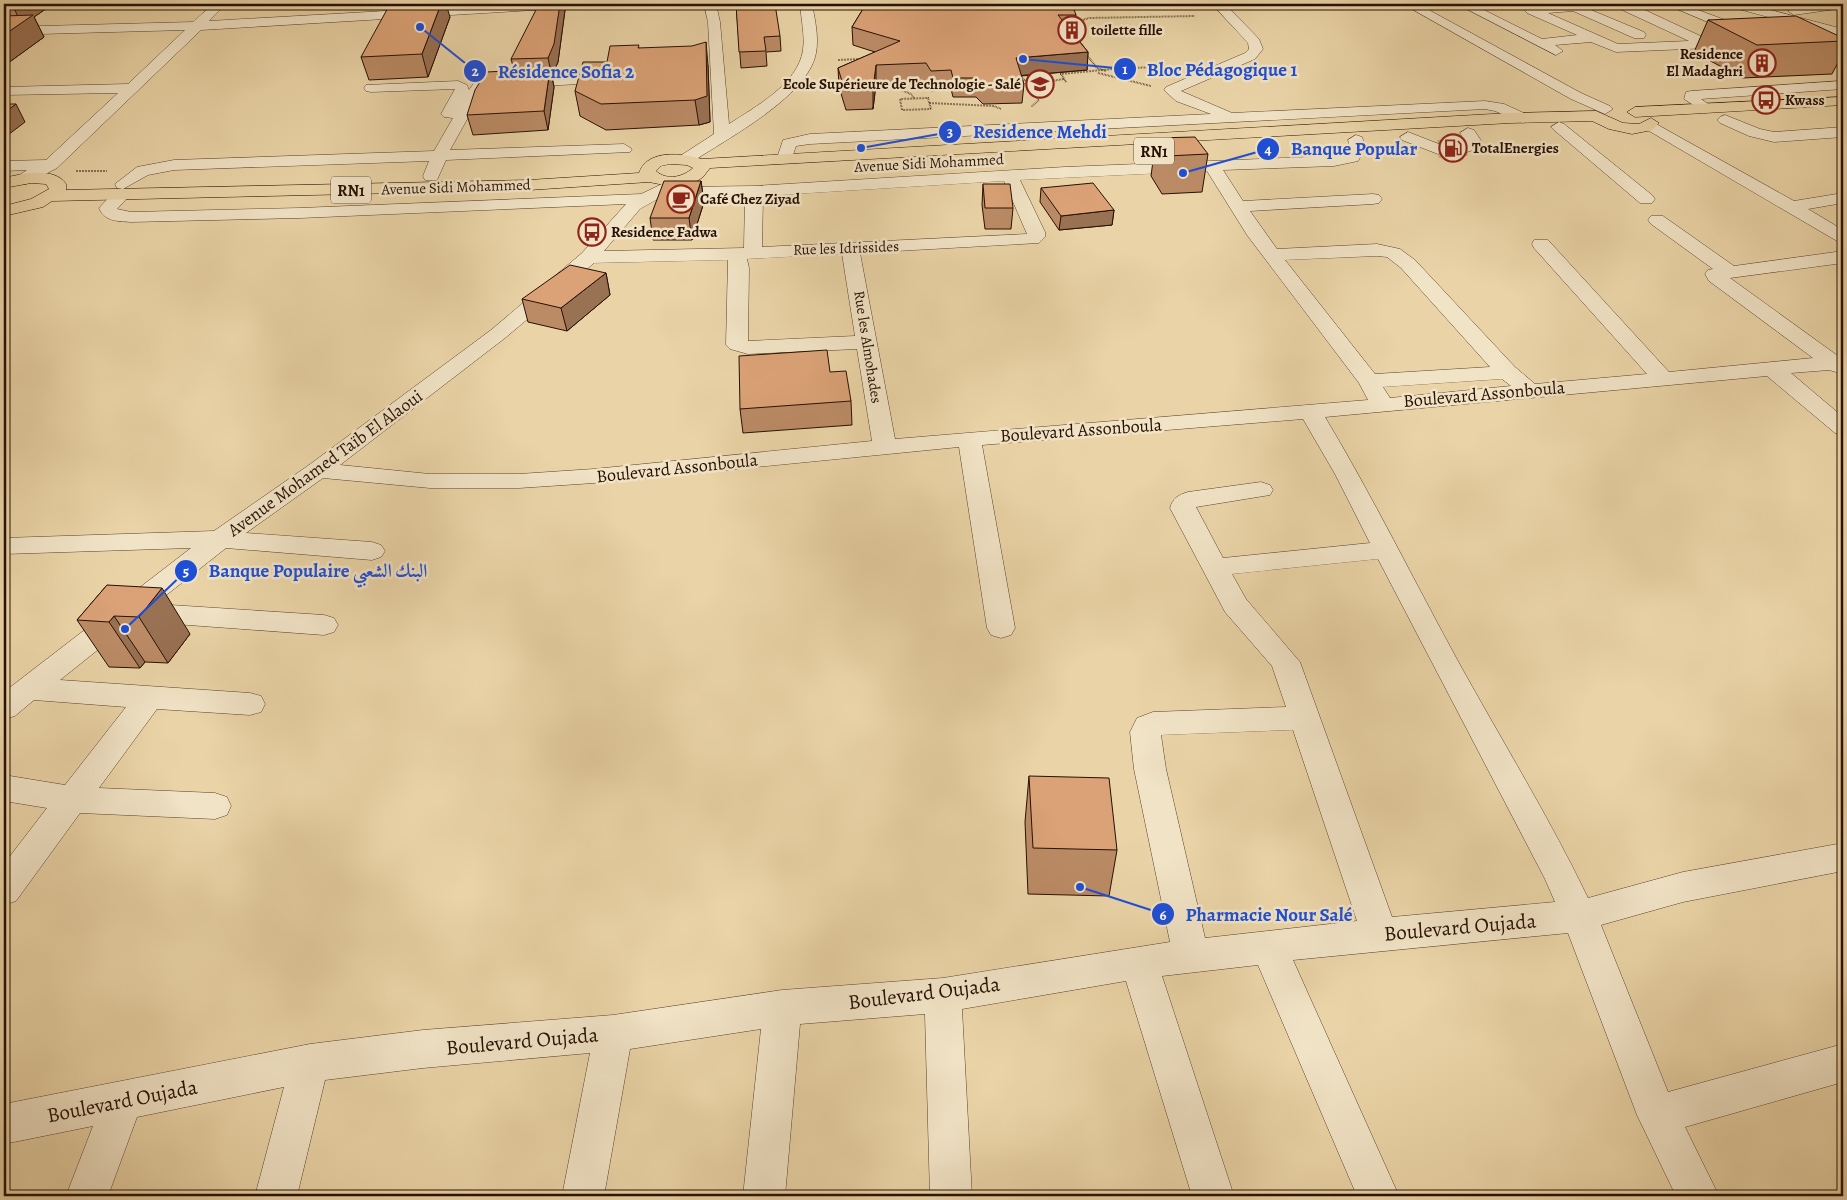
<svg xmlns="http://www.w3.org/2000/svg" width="1847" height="1200" font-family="Alegreya,Amiri,serif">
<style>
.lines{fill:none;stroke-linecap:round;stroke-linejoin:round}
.minor-tunnel{stroke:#c3ad86;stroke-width:18;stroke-dasharray:18 9;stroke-linecap:butt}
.minor-casing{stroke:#58412c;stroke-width:1}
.major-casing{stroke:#271003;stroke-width:1}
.path{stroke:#271003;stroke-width:2;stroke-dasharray:0.5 1;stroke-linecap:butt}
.minor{fill:#f1e3c6;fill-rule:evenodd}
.major{fill:#ead4a7;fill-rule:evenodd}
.wall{fill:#bb8b65;stroke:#271003}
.shaded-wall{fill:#997153;stroke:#271003}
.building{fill:#daa276;stroke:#271003}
.labels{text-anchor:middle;stroke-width:5;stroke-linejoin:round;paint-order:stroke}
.far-poi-label{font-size:15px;font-weight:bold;fill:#271003;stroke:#f1e3c6;text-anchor:start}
.far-street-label{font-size:15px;fill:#271003;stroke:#f1e3c6}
.shield{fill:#f1e3c6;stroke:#644f3e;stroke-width:1}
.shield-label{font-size:16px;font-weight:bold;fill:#271003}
.street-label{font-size:18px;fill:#271003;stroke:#f1e3c6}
.near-street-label{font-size:21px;fill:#271003;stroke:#f1e3c6}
.leader{fill:none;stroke:#1d4ed8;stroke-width:2}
.callout-dot{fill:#1d4ed8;stroke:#f1e3c6;stroke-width:2}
.mark-label{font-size:15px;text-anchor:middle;font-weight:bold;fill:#fff}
.callout-label{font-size:19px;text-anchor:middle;font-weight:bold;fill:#1d4ed8;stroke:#f1e3c6;stroke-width:5;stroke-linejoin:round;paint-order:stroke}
</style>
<rect width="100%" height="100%" fill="#ead4a7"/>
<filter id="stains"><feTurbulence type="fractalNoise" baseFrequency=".004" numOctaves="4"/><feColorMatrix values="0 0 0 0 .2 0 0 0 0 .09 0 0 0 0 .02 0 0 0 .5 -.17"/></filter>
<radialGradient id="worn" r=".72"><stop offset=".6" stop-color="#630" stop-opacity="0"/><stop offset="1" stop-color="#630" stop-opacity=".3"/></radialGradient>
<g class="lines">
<path class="minor-tunnel" d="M1438,149L1467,147"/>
<g class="minor-casing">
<g id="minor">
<path d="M213,4H226L209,21L509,4H574L568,8L201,30L57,168L26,184H14L12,180L27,170L4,171V161L46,160L118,93L4,95V87L128,84L185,30L4,35V27L193,22Z"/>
<path d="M704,4H716L720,22L729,124C755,107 798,84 803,50C805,34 801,19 800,4H812C815,20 819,37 816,53C808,97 726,139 692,162H680L678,159L680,156L714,134L708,22Z"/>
<path d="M1212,4H1225L1259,39L1263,49L1255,59L1181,91L1232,113L1485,101L1504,104L1528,115L1531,118L1523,123L1495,111L1485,109L810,144L796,146L791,161L785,163L777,158L783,140L810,134L1211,114L1176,101L1164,90L1166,87L1245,53L1249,49L1248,43Z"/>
<path d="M1403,4H1418L1581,93L1610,106L1613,109L1605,114L1571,99Z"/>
<path d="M1457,4H1472L1542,39L1577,35L1527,13L1525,10L1527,7L1571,4H1632L1709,40L1734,39L1741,43L1734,47L1616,52L1591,42L1555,45L1563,51L1556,55ZM1618,8L1689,41L1618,44L1548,13L1573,11L1634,38H1644L1646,35L1644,32L1591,10Z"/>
<path d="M1665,4H1682L1744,27L1746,30L1739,34L1734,33Z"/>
<path d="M1729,4H1748L1843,29V37L1731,7Z"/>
<path d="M1819,4H1843V8L1794,15L1788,11L1794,7Z"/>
<path d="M575,77L580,78L582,81L580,84L484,89L450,150L624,144L632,149L630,152L446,160L437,180H425L423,176L429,161L174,170L148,175L123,189L117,188L115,184L137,167L174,160L434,151L453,118L444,117L441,114L455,89L371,92L366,91L364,88L366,85L458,81L467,85L469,90L474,83L489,80Z"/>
<path d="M1843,81V89L1701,99L1714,108L1706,113L1684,99L1686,92L1691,91Z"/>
<path d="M1725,115L1760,129L1774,132L1843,127V137L1774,142L1749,136L1720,123L1717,120L1720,117Z"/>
<path d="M1649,120L1794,201L1843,193V203L1808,209L1843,230V242L1837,241L1644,128L1641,125Z"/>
<path d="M1559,122L1564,124L1652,195L1655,199L1652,203H1640L1554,130L1551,127Z"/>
<path d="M1468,128L1474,130L1482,142L1473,150L1467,152L1459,147L1465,141L1460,133Z"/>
<path d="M1408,132L1444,146L1446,149L1438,154L1402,140L1400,137Z"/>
<path d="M1356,135L1362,137L1366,148L1358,161L1334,166L1223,170L1243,201L1373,194L1379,195L1382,199L1379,203L1373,204L1250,211L1277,249L1377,244L1400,249L1415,260L1515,367L1535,384L1647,374L1534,248L1532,244L1534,240H1548L1669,372L1813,358L1709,281L1705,274L1708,270L1713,269L1651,224L1648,220L1651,216H1663L1734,266L1843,251V263L1730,278L1838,356H1843V374L1829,370L1791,373L1843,417V435L1835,433L1767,376L1325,417C1373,497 1414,581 1459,663C1502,741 1549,817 1588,898L1683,872L1843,843V871L1683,902L1601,925L1668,1092L1843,1044V1082L1685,1127L1719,1196H1676L1637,1115L1568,933L1293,960L1399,1196H1357L1258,965L1162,976L1234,1196H1192L1126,981L962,1009L972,1196H930L925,1014L800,1024L785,1196H743L761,1029L630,1049L604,1196H562L590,1053L423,1068L325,1080L297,1196H255L284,1087L137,1117L108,1196H66L93,1126L4,1144V1104L310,1044L423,1030L613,1015L782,990L943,978L1170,942L1134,769L1130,732L1137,718L1153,712L1286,707L1272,666L1225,612L1170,508C1173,498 1178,495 1188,492L1261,482L1270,485L1273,490L1270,495L1196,507L1223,558L1370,543L1335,474L1303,419L982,445L1015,628L1011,635L1001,638L991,635L987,628L959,447L594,483L519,488H430L323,478L246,533L372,542L381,545L385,551L381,557L372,560L226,548L155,604L324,615L334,618L338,625L334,632L324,635L134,621L60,680L250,693L261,696L265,704L261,712L250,715L157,709L99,788L215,793L227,797L231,806L227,815L215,819L80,813L16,901L4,905V864L47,808L4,801V775L65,785L126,707L34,700L15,716L4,719V692L191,548L4,554V538L214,531L309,465L491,330L582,253L626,204L300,218L131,222C118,221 105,222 99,208L115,191H127L130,195L117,209L131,212L300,208L641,194L679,176L685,177L687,181L681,187L754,186L1065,167L1334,156L1346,154L1350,148L1348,140ZM1207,171L1247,235L1359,383L1368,400L895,439L860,253L1039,243L1045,237V232L1020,180ZM1004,181L1027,234L762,247L763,196ZM663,196H745L744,248L604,251L640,209ZM842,254L855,336L748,341L749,268L747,259ZM1377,256L1387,257L1401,268L1490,367L1375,374L1285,260ZM728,260L726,345L730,349L748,354L857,349L872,441L594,469L519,474H430L340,465L505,338L594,263ZM1502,379L1511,386L1390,398L1383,387ZM1378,559L1545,879L1555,902L1392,917L1300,662L1246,599L1232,574ZM1293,730L1357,921L1205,938L1166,769L1161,735Z"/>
</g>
</g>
<g class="major-casing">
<g id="major">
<path d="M1843,97V105L1635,117L1627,112L1635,107Z"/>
<path d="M1596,111L1623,123L1639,124L1651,118L1659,123L1652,130L1632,134L1609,129L1592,121L1510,123L710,168L703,177L697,181L674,187L649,182L529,190L52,201L43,207L4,216V206L31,199L49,189L46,184L31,183L4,188V178C21,174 54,166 66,184V190L529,180L639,173C647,149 682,153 702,159L1510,113ZM670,164L687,165L693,168C683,177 667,181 656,171L661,166Z"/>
</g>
</g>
<g class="path">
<path d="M1073,23L1089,18L1195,16"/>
<path d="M1086,54L1097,68L1106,71"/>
<path d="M838,60L860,59"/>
<path d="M1098,73L1151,86"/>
<path d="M1020,78L1034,84L1029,89L1039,100L1031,107"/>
<path d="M889,82L898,86L911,83"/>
<path d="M1066,82L1061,74L1123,68L1171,67"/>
<path d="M1034,84L1064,79"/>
<path d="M902,86L901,90L911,94L914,98"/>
<path d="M928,98L931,109L902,110L900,99Z"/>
<path d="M929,103L994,106L1001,109"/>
<path d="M76,171H107"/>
</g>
<use href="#minor" class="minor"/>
<use href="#major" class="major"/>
</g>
<g class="wall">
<path d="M4,4H53L34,17L44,37L4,66Z"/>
<path d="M736,4L780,36L781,51L766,52L767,66L741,68Z"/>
<path d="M866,4L1076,15L1075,33H1073L1088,52L1087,70L1021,76L1024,84L1022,103L983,104L976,97H953L951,89L931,91L926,82L876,84L873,109L846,110L839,87L838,68L875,52L853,45L852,27Z"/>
<path d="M565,10L558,62L552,76L554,87L548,130L473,135L467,115L514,70L511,59Z"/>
<path d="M450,17L428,77L369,80L361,57Z"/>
<path d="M1708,20L1843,38V53L1832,74L1742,78L1694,52Z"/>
<path d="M639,48L708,65L710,122L699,125L606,130L580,116L575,91L607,62Z"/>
<path d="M1156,138L1208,154L1202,192L1162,194L1151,176Z"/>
<path d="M701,181L704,202L692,240H653L650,218Z"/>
<path d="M983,184L1013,208L1011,229H985L982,205Z"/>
<path d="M1041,188L1114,210L1112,225L1059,230L1040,202Z"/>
<path d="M606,273L610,295L567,331L528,322L522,299Z"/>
<path d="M830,372L851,401L852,425L743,433L740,409Z"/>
<path d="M107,585L190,634L168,663L145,662L140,668L109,667L77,620Z"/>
<path d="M1029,776L1117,850L1109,896L1028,894L1025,822Z"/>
</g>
<g class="shaded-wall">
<path d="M12,4H53L34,17L44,37L4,66V35L21,23Z"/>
<path d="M441,4H446L450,17L428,77L422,54Z"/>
<path d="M560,4H564L565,10L558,62L552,76L548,58Z"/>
<path d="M706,42L708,65L710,122L699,125L695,100Z"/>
<path d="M1088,52L1087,70L1015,76L1016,58Z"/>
<path d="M876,65V84L873,109V89Z"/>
<path d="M550,69L554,87L548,130L544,111Z"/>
<path d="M16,104L25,122L4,138V113Z"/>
<path d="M701,181L704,202L692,240L689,218Z"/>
<path d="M1114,210L1112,225L1059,230L1061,216Z"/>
<path d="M606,273L610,295L567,331L561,308Z"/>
<path d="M162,588L190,634L168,663L139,617Z"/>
<path d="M114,616L145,662L140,668L109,622Z"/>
</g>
<g class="building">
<path d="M390,4H441L422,54L361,57Z"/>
<path d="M539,4H560L554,44L548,58L511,59Z"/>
<path d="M736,4H775L780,36L764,37L766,51L739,52Z"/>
<path d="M866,4H1072L1076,15H1058L1088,52L1016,58L1024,84L983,85L976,78H953L951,70L931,71L926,63L876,65L873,89L845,91L838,68L900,41L852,27Z"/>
<path d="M33,15L4,35V16Z"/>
<path d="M1796,16L1843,38V41L1757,45L1708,20Z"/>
<path d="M706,42L707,96L695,100L601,104L575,91L583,62H607L610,46L639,45L638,48L692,46Z"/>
<path d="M550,69L544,111L467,115L475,90L486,72Z"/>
<path d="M4,104H16L4,113Z"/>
<path d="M1195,137L1208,154L1167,156L1156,138Z"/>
<path d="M664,181H701L689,218H650Z"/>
<path d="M1093,183L1114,210L1061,216L1041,188Z"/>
<path d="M983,184H1010L1013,208H985Z"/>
<path d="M570,265L606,273L561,308L522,299Z"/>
<path d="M827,350L830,372L846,371L851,401L740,409L739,356Z"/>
<path d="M107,585L162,588L139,617L114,616L109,622L77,620Z"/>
<path d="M1029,776L1109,778L1117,850L1033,848Z"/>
</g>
<defs>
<g id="building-ring" transform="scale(1.4375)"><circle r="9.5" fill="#f1e3c6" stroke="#8f2418" stroke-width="1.5"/><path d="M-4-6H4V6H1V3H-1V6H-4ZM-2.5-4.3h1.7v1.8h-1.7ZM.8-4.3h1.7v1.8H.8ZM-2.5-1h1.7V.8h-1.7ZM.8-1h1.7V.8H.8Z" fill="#8f2418"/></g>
<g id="university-ring" transform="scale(1.4375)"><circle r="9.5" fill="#f1e3c6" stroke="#8f2418" stroke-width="1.5"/><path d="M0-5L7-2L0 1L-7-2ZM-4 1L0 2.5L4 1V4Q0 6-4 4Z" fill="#8f2418"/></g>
<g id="bus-ring" transform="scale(1.4375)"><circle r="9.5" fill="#f1e3c6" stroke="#8f2418" stroke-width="1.5"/><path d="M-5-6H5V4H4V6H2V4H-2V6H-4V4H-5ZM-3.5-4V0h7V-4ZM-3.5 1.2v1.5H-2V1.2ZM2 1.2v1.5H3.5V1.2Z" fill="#8f2418"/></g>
<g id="fuel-ring" transform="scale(1.4375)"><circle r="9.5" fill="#f1e3c6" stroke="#8f2418" stroke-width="1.5"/><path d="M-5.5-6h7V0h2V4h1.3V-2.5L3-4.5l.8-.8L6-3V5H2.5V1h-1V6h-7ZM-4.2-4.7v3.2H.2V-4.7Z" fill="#8f2418"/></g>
<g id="cafe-ring" transform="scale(1.4375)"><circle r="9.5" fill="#f1e3c6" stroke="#8f2418" stroke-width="1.5"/><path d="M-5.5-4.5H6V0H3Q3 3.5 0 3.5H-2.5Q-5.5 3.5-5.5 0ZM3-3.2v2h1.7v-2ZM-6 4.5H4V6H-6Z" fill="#8f2418"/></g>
</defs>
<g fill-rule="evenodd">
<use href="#building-ring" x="1072" y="30"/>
<use href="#building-ring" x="1762" y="63"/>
<use href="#university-ring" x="1040" y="84"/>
<use href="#bus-ring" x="1766" y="100"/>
<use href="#fuel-ring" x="1453" y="148"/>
<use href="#cafe-ring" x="681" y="199"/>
<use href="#bus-ring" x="592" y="232"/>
</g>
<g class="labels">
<g class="far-poi-label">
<text x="1091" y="35">toilette fille</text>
<text x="1743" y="59" text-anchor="end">Residence<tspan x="1743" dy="17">El Madaghri</tspan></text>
<text x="1021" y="89" text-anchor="end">Ecole Supérieure de Technologie - Salé</text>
<text x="1785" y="105">Kwass</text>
<text x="1472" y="153">TotalEnergies</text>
<text x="700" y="204">Café Chez Ziyad</text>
<text x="611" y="237">Residence Fadwa</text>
</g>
<g class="far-street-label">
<text transform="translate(929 163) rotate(-3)" y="5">Avenue Sidi Mohammed</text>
<text transform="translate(456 187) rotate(-2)" y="5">Avenue Sidi Mohammed</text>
<text transform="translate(846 248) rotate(-2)" y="5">Rue les Idrissides</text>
<text transform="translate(868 347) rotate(81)" y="5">Rue les Almohades</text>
</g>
<g class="shield">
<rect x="1134" y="137.5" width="40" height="27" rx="4"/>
<rect x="331" y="176.5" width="40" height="27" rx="4"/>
</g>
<g class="shield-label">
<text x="1154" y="157">RN1</text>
<text x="351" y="196">RN1</text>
</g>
<g class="street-label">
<text transform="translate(1484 394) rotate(-5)" y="6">Boulevard Assonboula</text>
<text transform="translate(1081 430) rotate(-4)" y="6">Boulevard Assonboula</text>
<text transform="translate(325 463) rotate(-36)" y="6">Avenue Mohamed Taïb El Alaoui</text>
<text transform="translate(677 468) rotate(-6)" y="6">Boulevard Assonboula</text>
</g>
<g class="near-street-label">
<text transform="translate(1460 927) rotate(-5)" y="7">Boulevard Oujada</text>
<text transform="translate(924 993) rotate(-7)" y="7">Boulevard Oujada</text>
<text transform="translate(522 1041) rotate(-5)" y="7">Boulevard Oujada</text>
<text transform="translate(122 1101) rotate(-11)" y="7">Boulevard Oujada</text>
</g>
</g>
<path class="leader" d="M1023 59L1125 69M420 27L475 71M861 148L950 132M1183 173L1268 149M125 629L186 571M1080 887L1163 914"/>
<g class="callout-dot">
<circle cx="1023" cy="59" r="5"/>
<circle cx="420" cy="27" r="5"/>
<circle cx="861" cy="148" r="5"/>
<circle cx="1183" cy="173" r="5"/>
<circle cx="125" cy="629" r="5"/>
<circle cx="1080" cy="887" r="5"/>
<circle cx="1125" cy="69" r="12"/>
<circle cx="475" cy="71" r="12"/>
<circle cx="950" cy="132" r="12"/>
<circle cx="1268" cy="149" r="12"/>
<circle cx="186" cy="571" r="12"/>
<circle cx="1163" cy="914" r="12"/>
</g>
<g class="mark-label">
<text x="1125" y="74">1</text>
<text x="475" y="76">2</text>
<text x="950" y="137">3</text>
<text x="1268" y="154">4</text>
<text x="186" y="576">5</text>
<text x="1163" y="920">6</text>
</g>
<g class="callout-label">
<text x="1222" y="76">Bloc Pédagogique 1</text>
<text x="566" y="78">Résidence Sofia 2</text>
<text x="1040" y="138">Residence Mehdi</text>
<text x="1354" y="155">Banque Popular</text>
<text x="318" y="577">Banque Populaire البنك الشعبي</text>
<text x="1269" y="921">Pharmacie Nour Salé</text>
</g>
<rect width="1847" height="1200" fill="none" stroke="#ead4a7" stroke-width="20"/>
<rect x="5" y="5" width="1837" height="1190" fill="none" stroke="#271003" stroke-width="2.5"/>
<rect x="10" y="10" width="1827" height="1180" fill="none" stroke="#271003"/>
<rect width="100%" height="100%" filter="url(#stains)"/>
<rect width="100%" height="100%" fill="url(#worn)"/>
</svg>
